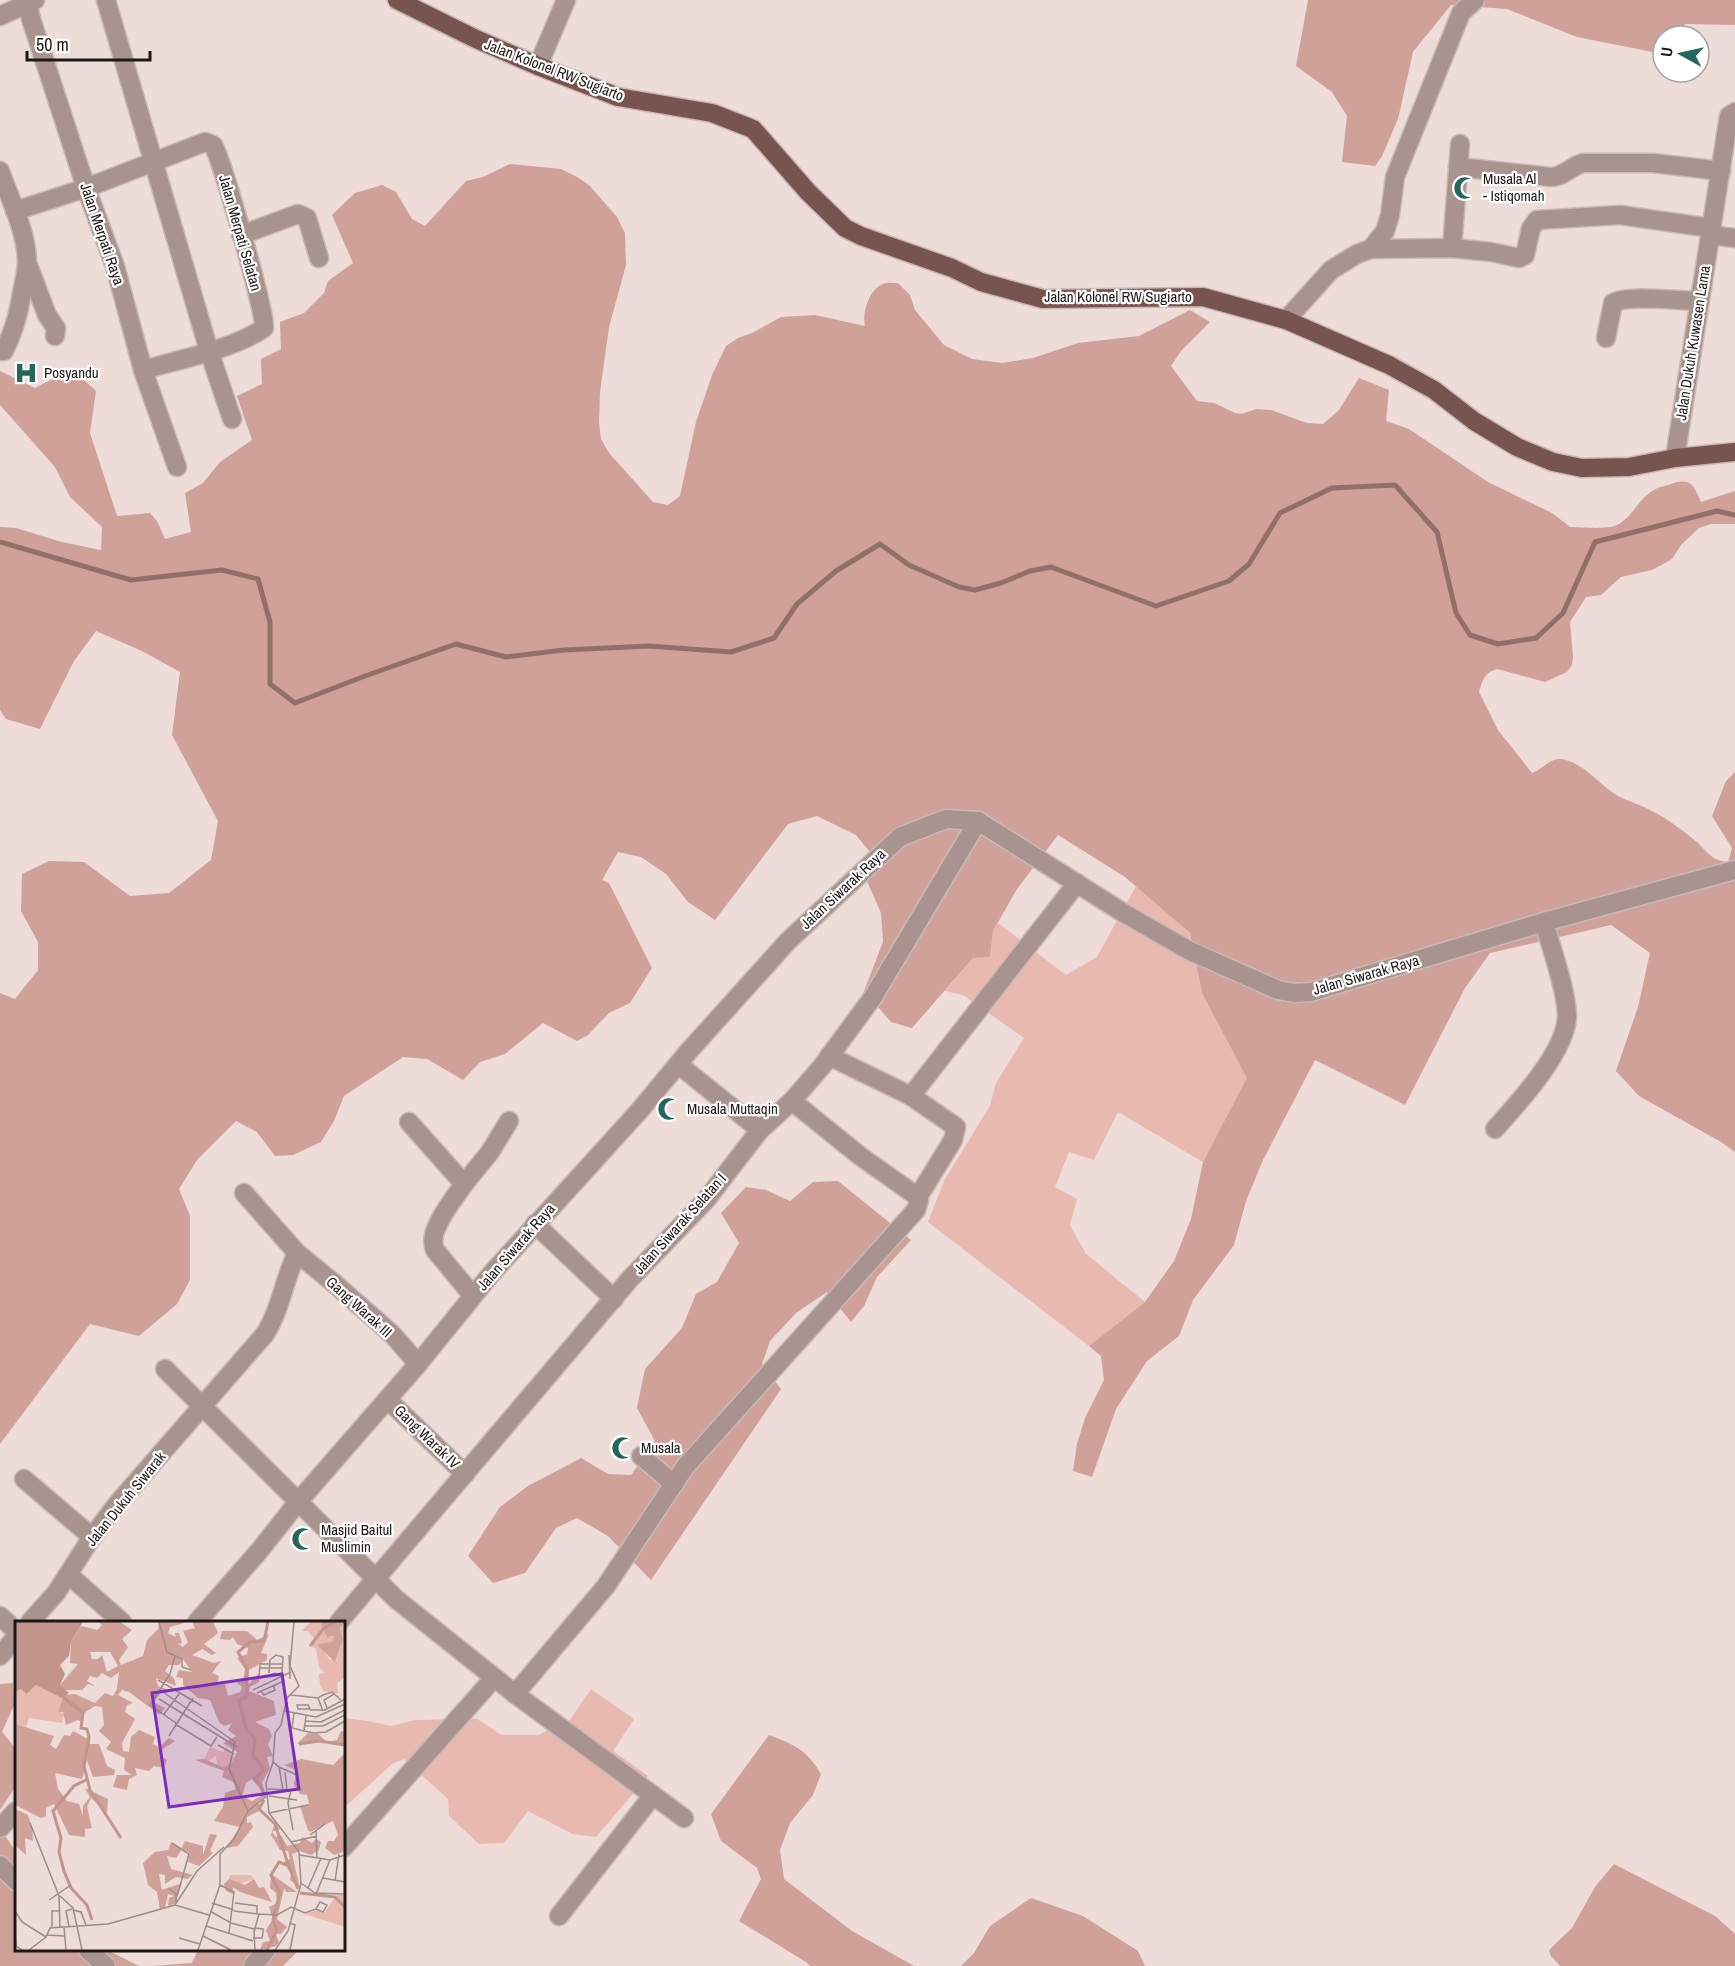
<svg xmlns="http://www.w3.org/2000/svg" width="1735" height="1966" font-family="'Archivo Narrow',sans-serif">
<style>
.green{fill:#e7b9af}
.forest{fill:#cfa198}
.lines{fill:none;stroke-linecap:round;stroke-linejoin:round}
.stream{stroke:#907069;stroke-width:5}
.minor-casing{stroke:#c8b9b5;stroke-width:21}
.major-casing{stroke:#c8b9b5;stroke-width:21}
.minor{stroke:#a8938f;stroke-width:18}
.major{stroke:#77544e;stroke-width:18}
.labels{text-anchor:middle;stroke-width:4.5;stroke-linejoin:round;paint-order:stroke}
.street-label{font-size:15px;fill:#1d1816;stroke:#fff}
.poi-label{font-size:15px;fill:#1d1816;stroke:#fff;text-anchor:start}
.inset-river{fill:none;stroke:#c2958c;stroke-width:3}
.inset-road{fill:none;stroke:#9a8e8a;stroke-width:1.5}
.view{fill:#7b2cbf;fill-opacity:0.15;stroke:#7b2cbf;stroke-width:3}
.inset-edge{fill:none;stroke:#1d1816;stroke-width:3}
</style>
<rect width="100%" height="100%" fill="#eddcd8"/>
<g class="green">
<path d="M1136,886L1190,933L1202,993L1248,1078L1203,1162L1118,1112L1094,1160L1069,1152L1055,1187L1077,1199L1070,1225L1086,1254L1145,1302L1089,1346L928,1222L945,1179L990,1106L996,1083L1024,1038L963,995L945,991L973,958L990,957L993,931L998,923L1066,975L1097,957Z"/>
<path d="M591,1689L634,1719L613,1751L648,1776L596,1837L573,1834L528,1811L504,1843L479,1844L449,1816L448,1799L404,1759L392,1764L347,1805L344,1802V1718L368,1721L391,1726L415,1720L477,1719L502,1735H538L569,1721Z"/>
</g>
<g class="forest">
<path d="M1308,0H1735V25L1685,24L1681,36H1663V54L1577,37L1507,9L1451,5L1413,52L1398,119L1382,156L1375,166L1342,162L1347,116L1332,92L1296,66Z"/>
<path d="M510,164L561,169L577,177L589,185L617,217L625,233L626,265L609,327L600,392L599,422L601,439L609,453L653,502L668,505L680,496L696,422L712,375L726,346L738,338L752,333L781,317L815,315L865,326C862,313 869,289 883,284C887,282 894,283 898,283L910,295L915,310L944,345L972,359L1002,363L1033,358L1078,343L1139,336L1190,310L1210,322L1181,351L1171,366L1197,401L1214,403L1235,413L1242,414L1256,409L1271,410L1307,423L1323,424L1339,410L1359,378L1389,390L1386,421L1409,429L1488,482L1552,513L1570,527C1582,527 1607,530 1617,525C1633,517 1638,499 1654,490C1658,487 1666,486 1671,484C1691,477 1694,486 1701,502L1735,491V524H1711L1699,528L1681,545L1672,559L1665,563L1652,570L1621,577L1601,595L1586,597L1570,622L1573,657L1572,665L1567,672L1545,682L1497,669C1484,673 1483,680 1479,692L1498,730L1532,773C1542,770 1550,758 1560,759C1583,761 1599,785 1618,796C1629,802 1642,805 1652,811C1668,819 1685,832 1698,843C1708,853 1713,861 1728,862L1732,848L1712,816L1726,781L1735,772V1152L1721,1142L1639,1096L1616,1071L1638,1007L1650,953L1611,925L1490,953L1465,988L1405,1105L1315,1060L1263,1160L1246,1201L1234,1245L1193,1300L1179,1336L1147,1361L1116,1409L1092,1477L1073,1471L1077,1444L1085,1418L1104,1380L1101,1356L1089,1346L1145,1302L1174,1261L1191,1219L1203,1162L1247,1078L1202,993L1190,933L1125,877L1058,835L1017,889L993,931L990,957L973,958L912,1028L891,1022L864,991L883,942L881,913L867,881L879,863L856,835L817,816L788,824L715,920L688,902L666,874L641,857L618,852L602,880L609,883L652,968L630,1003L609,1013L588,1035L577,1041L543,1023L505,1054L480,1062L463,1080L427,1059L403,1057L344,1096L334,1121L321,1142L293,1155L275,1156L257,1132L236,1121L197,1160L179,1189L190,1216V1280L177,1304L139,1336L90,1324L0,1444V993L15,999L38,970V942L21,911L22,874L49,861L84,862L130,896L169,893L211,860L218,821L172,735L180,672L142,651L96,631L74,661L40,729L6,719L0,710V527L16,528L62,542L101,550L102,527L70,497L55,467L0,405V371L35,388L72,369L96,391L90,433L117,516L150,513L157,521L165,539L191,532L185,493L203,483L220,462L252,440L237,396L262,384L261,359L281,349L280,322L304,313L324,293L328,281L353,263L332,215L355,193L382,185L396,192L412,219L425,226L466,181L483,177Z"/>
<path d="M838,1181L911,1240L877,1277L864,1306L851,1322L827,1292L796,1313L770,1341L762,1364L781,1389L651,1580L608,1536L577,1518L556,1528L525,1573L493,1583L468,1556L500,1507L528,1486L581,1458L608,1474L631,1475L655,1441L637,1408L645,1369L682,1328L696,1294L717,1282L739,1243L721,1213L746,1187L766,1190L790,1201L813,1182Z"/>
<path d="M13,1683L14,1705L2,1732L16,1749V1786L0,1810V1684Z"/>
<path d="M769,1735C795,1745 806,1749 821,1774L813,1795L790,1823L780,1850L784,1879L852,1931L914,1966H810L806,1962L739,1921L761,1879L757,1868L721,1841L711,1814Z"/>
<path d="M0,1828L16,1852V1950H107L139,1966H0Z"/>
<path d="M1614,1864L1715,1916L1735,1934V1966H1560L1551,1956L1549,1950L1572,1928L1595,1887Z"/>
<path d="M1031,1898L1083,1916L1138,1951L1145,1966H961L974,1953L990,1926Z"/>
<path d="M198,1950H299L283,1966H152L192,1963Z"/>
</g>
<g class="lines">
<path class="stream" d="M0,542L131,580L222,570L258,579L270,622V684L295,703L365,676L456,644L506,657L564,650L649,646L731,652L774,638L797,604L836,571L880,544L909,565L959,587L975,590L1001,583L1030,571L1051,567L1156,606L1229,581L1249,564L1280,513L1332,488L1395,485L1437,532L1456,613L1470,635L1498,644L1536,638L1563,613L1595,542L1717,511L1735,515"/>
<g class="minor-casing">
<g id="minor">
<path d="M27,0L31,19L86,188L115,266L143,370L177,467"/>
<path d="M106,0L209,351L232,419"/>
<path d="M0,16L35,0"/>
<path d="M538,66L566,0"/>
<path d="M1458,167L1551,177C1564,177 1571,166 1583,163H1653L1721,171"/>
<path d="M0,171C10,199 26,230 27,261C27,273 23,285 21,298C18,317 13,333 4,351H0"/>
<path d="M15,211L86,188L205,142L213,145C222,159 266,314 264,328C231,350 181,359 143,370"/>
<path d="M241,235L298,214L307,218L319,258"/>
<path d="M1710,235L1735,238"/>
<path d="M1452,248L1460,144"/>
<path d="M1371,249L1385,231L1390,215L1395,177L1461,13L1475,0"/>
<path d="M28,265L47,315L56,328L55,336"/>
<path d="M1286,320L1331,270L1357,254L1371,249L1452,248L1491,252L1519,258L1525,255L1531,228L1537,220L1620,215L1711,228"/>
<path d="M1606,338L1613,303C1628,294 1680,301 1699,301"/>
<path d="M1675,458L1729,116L1735,112"/>
<path d="M829,1056L911,1096L956,1127L953,1140L918,1197"/>
<path d="M679,1065L760,1130"/>
<path d="M911,1096L1077,883"/>
<path d="M409,1122L464,1184C453,1200 426,1232 435,1250L473,1296"/>
<path d="M1495,1129C1518,1103 1565,1053 1567,1017C1567,992 1551,947 1544,922"/>
<path d="M464,1184L490,1152L509,1121"/>
<path d="M244,1193L297,1253L335,1284L393,1335L418,1364"/>
<path d="M535,1224L614,1299"/>
<path d="M165,1369L396,1599L515,1694L684,1818"/>
<path d="M388,1400L465,1474"/>
<path d="M641,1456L674,1484"/>
<path d="M24,1479L92,1537"/>
<path d="M69,1575L122,1622"/>
<path d="M0,1616L16,1631"/>
<path d="M30,1622L56,1593L92,1537L118,1503L265,1334C281,1309 284,1279 297,1253"/>
<path d="M197,1622L260,1550L297,1503L418,1364L491,1274L640,1110L688,1052L788,941L900,837L946,819L978,821L1122,912L1190,951L1278,990L1294,993L1311,992L1544,922L1735,870"/>
<path d="M339,1622L629,1280L706,1200L760,1130L792,1101L823,1065L873,997L978,821"/>
<path d="M0,1656L16,1637"/>
<path d="M515,1694L606,1586L685,1467L916,1210L919,1200L918,1197L860,1156L792,1101"/>
<path d="M0,1828L16,1811"/>
<path d="M344,1847L494,1678"/>
<path d="M0,1865L16,1881"/>
<path d="M559,1916L653,1795"/>
<path d="M88,1950L106,1966"/>
<path d="M253,1966L266,1950"/>
</g>
</g>
<g class="major-casing">
<path id="major" d="M397,0L476,39L538,66L618,97L712,113L753,129L808,192L845,228L861,236L952,268L981,282L1043,299L1203,297L1286,320L1389,365L1434,390L1474,421L1517,447L1553,462L1582,468L1629,467L1675,458L1735,452"/>
</g>
<use href="#minor" class="minor"/>
<use href="#major" class="major"/>
</g>
<defs>
<g id="mosque-bare" transform="scale(1.8)"><path d="M3.5-4.9A6 6 0 1 0 3.5 4.9A5 5 0 1 1 3.5-4.9Z" fill="#23685a" stroke="#fff" stroke-width="2.5" paint-order="stroke"/></g>
<g id="hospital-bare" transform="scale(1.8)"><path d="M-5-5h3v3.5h4V-5h3V5h-3V1.5h-4V5h-3Z" fill="#23685a" stroke="#fff" stroke-width="2.5" paint-order="stroke"/></g>
</defs>
<g fill-rule="evenodd">
<use href="#mosque-bare" x="1465" y="188"/>
<use href="#hospital-bare" x="26" y="373"/>
<use href="#mosque-bare" x="669" y="1109"/>
<use href="#mosque-bare" x="623" y="1448"/>
<use href="#mosque-bare" x="303" y="1539"/>
</g>
<g class="labels">
<g class="street-label">
<text transform="translate(554 70) rotate(21)" y="5">Jalan Kolonel RW Sugiarto</text>
<text transform="translate(240 233) rotate(74)" y="5">Jalan Merpati Selatan</text>
<text transform="translate(102 234) rotate(71)" y="5">Jalan Merpati Raya</text>
<text x="1118" y="302">Jalan Kolonel RW Sugiarto</text>
<text transform="translate(1693 343) rotate(-81)" y="5">Jalan Dukuh Kuwasen Lama</text>
<text transform="translate(843 889) rotate(-43)" y="5">Jalan Siwarak Raya</text>
<text transform="translate(1366 975) rotate(-16)" y="5">Jalan Siwarak Raya</text>
<text transform="translate(680 1224) rotate(-48)" y="5">Jalan Siwarak Selatan I</text>
<text transform="translate(516 1247) rotate(-49)" y="5">Jalan Siwarak Raya</text>
<text transform="translate(359 1307) rotate(42)" y="5">Gang Warak III</text>
<text transform="translate(427 1437) rotate(44)" y="5">Gang Warak IV</text>
<text transform="translate(126 1499) rotate(-51)" y="5">Jalan Dukuh Siwarak</text>
</g>
<g class="poi-label">
<text x="1483" y="184">Musala Al<tspan x="1483" dy="17">- Istiqomah</tspan></text>
<text x="44" y="378">Posyandu</text>
<text x="687" y="1114">Musala Muttaqin</text>
<text x="641" y="1453">Musala</text>
<text x="321" y="1535">Masjid Baitul<tspan x="321" dy="17">Muslimin</tspan></text>
</g>
</g>
<g transform="translate(15 1621)">
<rect width="330" height="330" fill="#eddcd8"/>
<path d="M295,1H305L312,16L319,15L317,21L304,23L314,38L321,40L328,16L325,7L330,3V56L322,62L323,73L308,70L305,64L304,53L310,52L304,46L301,28L296,25L299,18L293,10H287ZM21,64L50,76L43,90L49,93L47,102L14,97L11,106L0,103V71L6,68L10,73ZM211,125L219,137L217,141L208,146L202,144L201,135L192,141L189,138L195,126L208,131ZM215,254H236L239,258L222,263L214,258ZM322,274H330V306L290,293L302,289L309,292Z" fill="#e7b9af"/>
<path d="M84,1H105L117,9L107,18L113,26L104,39L106,44L128,35L132,19L143,8L144,1H172L155,6L153,12L161,16L160,12H164L167,22L163,23L168,26L173,21L168,10L180,7L177,1H198L203,12L189,23L201,32L197,34L187,28L177,34L199,42L206,40L197,52L204,55L202,64L210,63L213,75L225,71L227,66L220,60L228,59L230,48L222,37L232,33L233,27L222,23L218,16L215,19L205,18L207,10H232L242,19L254,13L246,32L252,33V39L234,49L232,65L244,52V61L235,66L234,70L259,80L261,94L240,101L254,108L257,115L253,123L258,135L252,136L255,147L247,162L251,174L242,182L246,184L244,190L232,196V202L236,201L238,206L223,225L211,227L225,206L199,200L208,186L210,172L221,168L218,161L207,156L209,150L180,139L189,138L208,146L217,141L222,131L208,122L221,115L213,109L217,102L209,105L204,101L195,79L183,77L168,64V57L161,56L164,49L177,51L168,38L164,44H154L150,50L159,57L161,65L141,57L143,65L156,70H147L139,81L150,87L145,94L114,71L107,69L103,74L118,82L112,84L110,91L120,98L107,122L108,130L114,131L116,116L124,109L140,116L138,123L144,126L154,117L160,120L148,128L145,134L152,139L149,147L139,145L134,150L120,147L122,154L114,158L112,169L98,166L102,154H117L109,149L110,137L91,128L96,121L84,110L89,104L87,86L80,85L69,92L68,102L63,99L51,104L48,91H43L49,74L60,73L80,82L90,72L98,75L102,68L104,51L96,57L87,52L82,57L75,55L72,60L80,65L73,63L67,69H49L45,64L63,43L55,42L56,21L66,5L82,9L87,4ZM75,31H95L103,45L92,51L87,34L83,38H77ZM237,158L249,173L237,180L227,175L231,162ZM305,1H330L325,7L328,18L320,41L304,26L303,23L317,21L319,15L312,16ZM0,103L39,115L35,124L41,128L49,114L55,115L58,110L71,117L75,115V123H84L92,145L100,149L99,154L78,156L72,139L67,158L40,152L43,168L52,180L64,183L68,195V185L75,176L70,167L93,178L92,192L76,177L72,186L77,207L70,208V216L54,214L39,183L31,187V195L26,197L0,184ZM326,110L330,111V125L305,121L282,123L293,112L303,113L312,121L322,119ZM330,132V230L319,234L310,227L313,220H319L323,214L318,200L295,211L293,209L285,185L294,183L292,174L285,173L279,164L281,149L269,144L286,138L318,144ZM0,188L13,194L17,206L18,220L10,217L11,234L0,224ZM260,201L265,208L257,211L261,216L266,214L272,225L285,222L287,216L297,222L301,218L306,221L304,229L296,234L285,230L277,233L285,267L275,259L276,253L269,241L275,238L273,230L265,229L256,214ZM195,213L202,214L195,230L198,232L184,245L173,241L175,232L167,228L161,237L152,235L156,248L178,254L172,258L161,256L150,263V254L144,253L147,269L167,262L160,283L153,285L154,277L159,275L153,273L150,287L145,289L142,271L133,264L128,242L140,231L153,229L156,221L166,228L170,220L188,225V234ZM256,253L282,271H271L269,267L262,298L272,306L266,313L260,312L264,321L261,325L245,329L248,321L255,320L251,309L258,298L254,286L262,282L261,272L255,267ZM214,258L230,264L239,258L244,267L249,266L257,281L225,271L218,266V273L211,270L209,263Z" fill="#cfa198" fill-rule="evenodd"/>
<path d="M0,1H68L56,21L54,35L45,44L50,53L45,64L54,72L47,77L21,64L11,73L6,68L0,71Z" fill="#c2958c"/>
<path class="inset-river" d="M295,25L309,7L320,1M48,76L68,92L66,107L72,108L74,116L69,145L75,169L106,217M284,123L304,120L330,124M73,158L59,165L38,190L46,217L44,231L49,250L56,267L72,284L77,299M249,176L246,164L239,158L248,150V146L238,135L240,117L231,108L224,79L232,76V47L223,31L235,21L249,20L253,1M249,179L244,188L260,203L274,246M285,272L320,276L330,286M252,329L262,309L258,299L265,272L256,254L264,241L274,245L283,268"/>
<path class="inset-road" d="M144,1L152,31L167,38V46L176,49M274,34L275,58M160,35L155,53L135,84L161,102M245,47H267M254,52L255,39L261,34L268,36L267,52M261,52L244,57L245,43H268M143,59L187,85M145,69L220,121L214,148L233,190M238,69L276,51M246,70L249,74L260,69L258,64M242,72L269,60L267,54M276,74L303,77M144,78L222,126M282,84H293L295,88H283ZM312,87L309,79L319,73M295,89H310L330,78M270,90L301,96L330,83M308,90L303,77L308,74L317,71L326,79M279,92L277,107L289,110M149,93L164,73M291,95L289,110L299,112L311,111L330,100M291,100L306,101L330,89M160,103L196,125L202,116M290,105H308L330,94M154,115L178,77M203,124L219,133M258,141L264,146L268,169M264,146L282,154M270,151L272,169M253,168L276,169L273,182L278,209M254,175L282,179M233,190L253,174M254,192L293,184M15,202L44,275L45,306M301,209L302,237M295,214L310,203M276,221L302,215M157,222L174,233L162,275M285,234L315,239L330,234M308,257L330,261M320,260L324,233M286,262L300,272L330,273M205,264L219,271L214,312M153,267L161,273V282M293,267L306,237M301,273L315,239M45,275L58,287L67,329M34,279L56,264M197,282L219,289M220,282L242,285V293M160,284L182,250L209,226M58,289L66,291L71,304M0,290L7,301L31,316M195,290L216,302L239,308M219,290L244,293L239,311L240,329M244,293L262,294L276,286L290,292L301,288L305,281L312,284L308,291L301,288M54,305L51,290L57,288M191,305L238,320M49,306L51,329M37,307V290H44M0,309L1,325L7,329M32,314L50,315M188,315L216,329M164,317L185,323M238,317H247L248,312V308L239,307M14,329L31,316L35,307L93,303L160,284L194,294M183,329L205,264V233L219,218L233,190M260,329L273,310L286,263L284,231L254,192L251,162L258,141L260,112L266,104L272,77L284,65L275,45L279,1M275,329L280,304L275,302"/>
<path class="view" d="M267,53L284,168L154,186L137,72Z"/>
<rect width="330" height="330" class="inset-edge"/>
</g>
<g transform="translate(1681 54) rotate(278)"><circle r="28" fill="#ffffff" stroke="#a5a3a2" stroke-width="1.5"/>
<path d="M0-4.5L10 22L0 15L-10 22Z" fill="#23685a"/>
<text y="-9" font-size="16" font-weight="bold" text-anchor="middle" fill="#1d1816">U</text>
</g>
<path d="M27 51v9h123v-9" fill="none" stroke="#1d1816" stroke-width="3"/>
<text x="36" y="51" font-size="18" fill="#1d1816" stroke="#ffffff" stroke-width="4.5" paint-order="stroke">50 m</text>
</svg>
